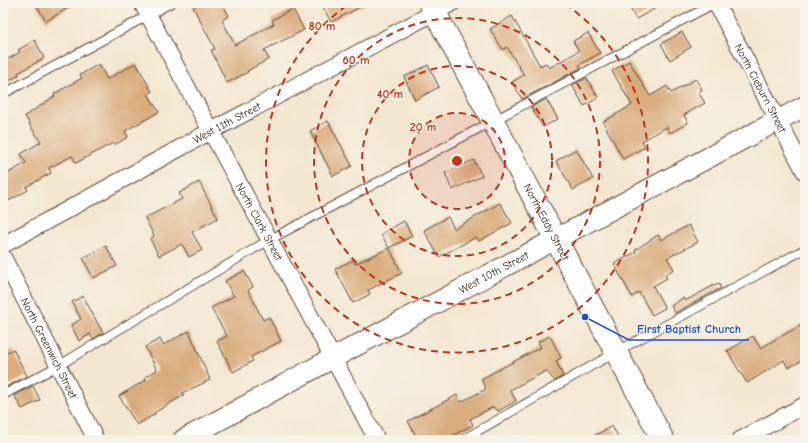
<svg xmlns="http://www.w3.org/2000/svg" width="808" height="443" font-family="'Comic Neue',sans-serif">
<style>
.building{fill:#d9ac7d}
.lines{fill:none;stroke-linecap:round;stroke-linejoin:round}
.service-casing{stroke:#574639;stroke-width:10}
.minor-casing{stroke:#574639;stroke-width:18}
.tertiary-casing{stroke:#574639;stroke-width:22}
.secondary-casing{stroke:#574639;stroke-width:24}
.service{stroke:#fff;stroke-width:8}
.minor{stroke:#fff;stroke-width:16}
.tertiary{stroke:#fff;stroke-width:20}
.secondary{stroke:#fff;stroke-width:22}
.ring{fill:none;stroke:#c8321e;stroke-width:2;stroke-dasharray:7 5}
.labels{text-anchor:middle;stroke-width:3;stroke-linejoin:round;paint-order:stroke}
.street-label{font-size:11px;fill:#3b2a1e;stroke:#f7f3e8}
.centre{fill:#c8321e;stroke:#f7f3e8;stroke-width:2}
.ring-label{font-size:12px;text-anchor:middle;font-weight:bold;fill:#c8321e;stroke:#f7f3e8;stroke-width:3;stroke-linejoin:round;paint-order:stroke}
.leader{fill:none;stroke:#1d4ed8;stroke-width:1.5}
.callout-dot{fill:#1d4ed8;stroke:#f7f3e8;stroke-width:1.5}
.callout-label{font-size:12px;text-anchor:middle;font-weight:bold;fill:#1d4ed8;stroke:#f7f3e8;stroke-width:3;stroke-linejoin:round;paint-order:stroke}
</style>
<rect width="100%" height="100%" fill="#f7f3e8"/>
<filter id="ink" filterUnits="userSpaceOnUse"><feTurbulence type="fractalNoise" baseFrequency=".025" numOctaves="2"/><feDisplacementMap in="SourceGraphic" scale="8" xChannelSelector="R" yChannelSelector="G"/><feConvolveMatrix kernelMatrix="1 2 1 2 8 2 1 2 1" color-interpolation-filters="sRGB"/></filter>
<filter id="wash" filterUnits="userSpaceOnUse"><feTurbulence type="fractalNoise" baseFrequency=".012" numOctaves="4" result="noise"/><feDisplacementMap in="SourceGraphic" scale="16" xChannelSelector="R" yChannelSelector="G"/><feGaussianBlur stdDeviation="0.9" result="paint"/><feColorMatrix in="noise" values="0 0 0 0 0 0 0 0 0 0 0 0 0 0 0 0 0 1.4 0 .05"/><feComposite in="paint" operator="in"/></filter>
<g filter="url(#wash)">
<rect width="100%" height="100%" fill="#f4e7d1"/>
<g id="blocks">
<g class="building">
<path d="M35,3H77L46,21Z"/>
<path d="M202,3H222L229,16L222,20L235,45L274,24L272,20L293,9L304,30L264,50L269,59L247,71L248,72L227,83L211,50L215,49L193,7Z"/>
<path d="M321,3H368L331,22Z"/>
<path d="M627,3H665L636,19Z"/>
<path d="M512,16L540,66L546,63L549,68L579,51L573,41L588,33L600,53L579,65L581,68L522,99L512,82L524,75L507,47L503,50L490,29Z"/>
<path d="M682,32L691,47L670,60L661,44Z"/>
<path d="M35,40L44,58L18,73L19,75L3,84V62L20,52L18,50Z"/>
<path d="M629,61L650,96L667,86L671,93L696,79L702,90L698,92L705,103L684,115L688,123L670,133L667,127L642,141L645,147L623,159L603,122L632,105L612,71Z"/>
<path d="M136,63L152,92L148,94L159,112L125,131L128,137L114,145L113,143L76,163L72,156L49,168L51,173L26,187L28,190L3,204V176L26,163L21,154L41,142L29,124H30L25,116L55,96L54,94L82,78L80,75L99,64L107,79Z"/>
<path d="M428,65L439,87L415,100L404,77Z"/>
<path d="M587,78L598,98L584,106L572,85Z"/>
<path d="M546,99L558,119L543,127L531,107Z"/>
<path d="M328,121L352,166L333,176L310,131Z"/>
<path d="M576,149L593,179L573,190L556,161Z"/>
<path d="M474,160L482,176L452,190L445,173Z"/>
<path d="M199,182L218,218L192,232L202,250L189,257L182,244L159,256L150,239L154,236L145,218L182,199L179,193Z"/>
<path d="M500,203L512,223L479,241L476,237L439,257L424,230L448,217L454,229Z"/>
<path d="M404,221L412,236L389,248L381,234Z"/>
<path d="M689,225L698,242L667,258L674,269L665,275L667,278L653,286L665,308L652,315L639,292L632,297L614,264L636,252L635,250L658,235L661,240Z"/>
<path d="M106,246L117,266L93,278L83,258Z"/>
<path d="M389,248L402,273L368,290L370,294L353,303L335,269L353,260L355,264Z"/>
<path d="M244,271L253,287L248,290L263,320L269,317L281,341L251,357L253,361L233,372L217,341L227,336L211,308L234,296L225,281Z"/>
<path d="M718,283L721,288L675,313L671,306L683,298L685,301Z"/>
<path d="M83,296L103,333L93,339L90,334L79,341L71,325L81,319L72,302Z"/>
<path d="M805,323V359L788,368L784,360L747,383L727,351L753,336L760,348Z"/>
<path d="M189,331L210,380L182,393L184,395L154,413L155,414L137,425L119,396L146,380L145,377L157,370L145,347L160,339L163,345Z"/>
<path d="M550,336L561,358L556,361L563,376L555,381L546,371L510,390L516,401L498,411L493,407L470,419L473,425L444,440H418L408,421L457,395L461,402L486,389L481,379L541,347L538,342Z"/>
<path d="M13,349L27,376L6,387L3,381V355Z"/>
<path d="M33,386L40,400L22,409L14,395Z"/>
<path d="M612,426L620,440H587Z"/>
</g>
</g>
</g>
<g filter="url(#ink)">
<use href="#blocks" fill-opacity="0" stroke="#574639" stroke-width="1"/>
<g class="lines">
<g class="service-casing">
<g id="service">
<path d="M3,94L171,3"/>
<path d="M3,395L58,366L269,240L715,3"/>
<path d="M462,440L616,352L805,249"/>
</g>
</g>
<g class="minor-casing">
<g id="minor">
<path id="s1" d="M142,3L377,440"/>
<path id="s2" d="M716,3L805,172"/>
<path id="s3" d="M3,245L211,131L452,3"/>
<path id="s4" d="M3,257L96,440"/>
<path d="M740,440L805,405"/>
</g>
</g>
<g class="tertiary-casing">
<g id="tertiary">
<path id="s5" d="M183,440L333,358L805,106"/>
</g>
</g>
<g class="secondary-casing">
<g id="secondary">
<path id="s6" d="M430,3L663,440"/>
</g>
</g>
<use href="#service" class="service"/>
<use href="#minor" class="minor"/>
<use href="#tertiary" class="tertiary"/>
<use href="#secondary" class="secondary"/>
</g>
</g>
<circle cx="457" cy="161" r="48" fill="#c8321e" fill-opacity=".12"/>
<g class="ring">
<circle cx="457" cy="161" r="48"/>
<circle cx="457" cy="161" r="95"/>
<circle cx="457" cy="161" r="143"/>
<path d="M565 4A191 191 0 1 1 349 4"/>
</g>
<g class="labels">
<g class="street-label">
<text dy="4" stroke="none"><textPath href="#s2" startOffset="96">North Cleburn Street</textPath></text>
<text dy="4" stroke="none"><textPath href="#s3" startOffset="255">West 11th Street</textPath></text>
<text dy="4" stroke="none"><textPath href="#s6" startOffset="248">North Eddy Street</textPath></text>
<text dy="4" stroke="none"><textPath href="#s1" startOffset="248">North Clark Street</textPath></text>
<text dy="4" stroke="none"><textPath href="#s5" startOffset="353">West 10th Street</textPath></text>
<text dy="4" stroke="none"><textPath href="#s4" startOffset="102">North Greenwich Street</textPath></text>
</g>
</g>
<circle cx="457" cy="161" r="6" class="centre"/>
<g class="ring-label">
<text x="322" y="30">80 m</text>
<text x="356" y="64">60 m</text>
<text x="390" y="98">40 m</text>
<text x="423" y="131">20 m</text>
</g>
<path class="leader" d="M585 317L629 340H749"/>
<circle class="callout-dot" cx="585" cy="317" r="4"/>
<g class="callout-label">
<text x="689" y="333">First Baptist Church</text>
</g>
<rect width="808" height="443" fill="none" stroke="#f7f3e8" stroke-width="16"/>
</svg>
